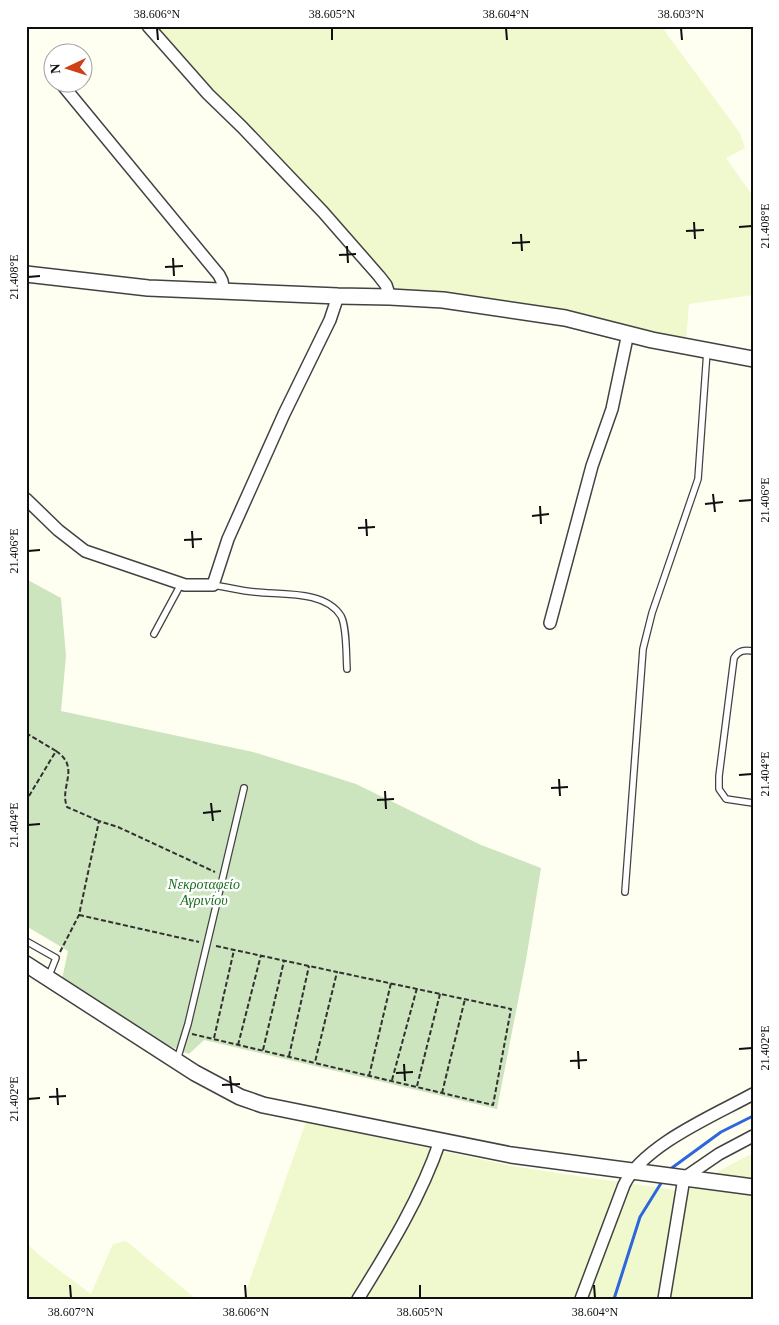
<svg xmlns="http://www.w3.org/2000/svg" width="779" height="1325" font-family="'Times New Roman',serif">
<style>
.farmland{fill:#f0f9cd}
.cemetery{fill:#cde5be}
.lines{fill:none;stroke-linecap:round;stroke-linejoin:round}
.stream{stroke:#2e67dc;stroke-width:3}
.service-casing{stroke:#424242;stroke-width:8}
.minor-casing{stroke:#424242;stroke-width:14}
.tertiary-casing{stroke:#424242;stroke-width:18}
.path{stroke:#313131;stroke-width:2;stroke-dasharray:5 2.5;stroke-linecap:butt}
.service{stroke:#fff;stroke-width:5.5}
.minor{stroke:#fff;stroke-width:11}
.tertiary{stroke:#fff;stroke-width:15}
.ticks{fill:none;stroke:#0f0f0f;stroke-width:2}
.labels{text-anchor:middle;stroke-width:5;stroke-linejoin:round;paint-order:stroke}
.park-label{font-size:14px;font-style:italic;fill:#176e1d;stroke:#fff}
.neatline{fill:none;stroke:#0f0f0f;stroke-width:2}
.ticks-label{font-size:12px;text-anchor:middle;fill:#0f0f0f}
</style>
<rect width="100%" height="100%" fill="#fefff1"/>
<g class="farmland">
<path d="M154,26H661L740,133L745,148L726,158L753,196V295L689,304L686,341L396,291L351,239Z"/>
<path d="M306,1122L517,1167L681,1191L753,1153V1299H243Z"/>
<path d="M126,1241L196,1299H26V1243L39,1255L91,1294L113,1244Z"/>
</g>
<path class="cemetery" d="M26,579L61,598L66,656L61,711L253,752L328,775L356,784L481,845L541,868L526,960L497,1109L204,1040L189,1054C143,1037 102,1006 62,979L68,951L26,926Z"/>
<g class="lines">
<g class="stream">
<path d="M669,1170L721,1132L753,1116"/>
<path d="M614,1299L640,1217L663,1180"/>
</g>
<g class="service-casing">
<g id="service">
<path d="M213,585C227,587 241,591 255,592C281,595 325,590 341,616C347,627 346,656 347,669"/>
<path d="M154,634L181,584"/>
<path d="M753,651C744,650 739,650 734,658L719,776V789L726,799L753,803"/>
<path d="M625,892L643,649L652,613L698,479L707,351"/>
<path d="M26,941L56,958L48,978"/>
<path d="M177,1060L188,1024L244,788"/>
</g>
</g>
<g class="minor-casing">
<g id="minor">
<path d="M148,26L208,94L242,127L323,212L379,276L386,285L390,297"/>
<path d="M60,82L219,275L222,281L224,292"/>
<path d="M26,499L58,530L85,551L185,585H213L228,539L284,414L330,320L338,296"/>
<path d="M550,623L592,466L612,409L628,333"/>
<path d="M358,1299C389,1249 421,1197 440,1141"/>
<path d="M581,1299L624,1185C643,1145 715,1115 753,1094"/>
<path d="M664,1299L684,1178L719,1154L753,1136"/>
</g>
</g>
<g class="tertiary-casing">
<g id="tertiary">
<path d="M26,274L148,288L338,296L390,297L443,300L565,318L652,340L753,359"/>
<path d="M26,964L195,1073L240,1097L263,1105L511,1155L753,1187"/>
</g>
</g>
<g class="path">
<path d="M26,733L56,751L26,801"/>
<path d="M56,751C81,768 59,786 67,807L99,821"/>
<path d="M79,915L199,942"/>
<path d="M216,946L337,972L315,1062"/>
<path d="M60,952L79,915L99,821L118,827L215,872"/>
<path d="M192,1034L493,1105L511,1009L337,972"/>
<path d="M214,1038L234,950"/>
<path d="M238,1045L261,955"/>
<path d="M263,1050L284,961"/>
<path d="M289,1056L309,966"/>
<path d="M369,1076L391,983"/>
<path d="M392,1080L417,988"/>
<path d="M417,1086L440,994"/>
<path d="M442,1093L465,999"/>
</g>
<use href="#service" class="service"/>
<use href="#minor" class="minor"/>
<use href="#tertiary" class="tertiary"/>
</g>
<path class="ticks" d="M157,28L158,40M332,28V40M506,28L507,40M681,28L682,40M694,222L695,239M739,227L752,226M686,231L704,230M521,234L522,251M512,243L530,242M347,246L348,263M339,255L356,254M173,258L174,276M165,267L183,266M28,277L40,276M713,494L715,512M739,501L752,500M705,504L723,502M540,506L541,524M532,516L549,514M366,519L367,536M358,528L375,527M192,531L193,548M184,540L202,539M28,551L40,550M739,775L752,774M559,779L560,796M551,788L568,787M385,791L386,809M377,800L394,799M211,803L213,821M203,813L221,811M28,825L40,824M739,1049L752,1048M578,1051L579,1069M570,1061L587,1060M404,1064L405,1081M396,1073L413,1072M230,1076L232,1093M222,1085L240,1084M57,1088L58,1105M49,1097L66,1096M28,1099L40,1098M70,1285L71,1298M245,1285L246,1298M420,1285V1298M594,1285L595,1298"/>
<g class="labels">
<g class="park-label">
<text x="204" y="889">Νεκροταφείο<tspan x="204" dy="16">Αγρινίου</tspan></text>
</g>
</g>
<rect width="779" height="1325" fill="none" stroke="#ffffff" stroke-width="55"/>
<g transform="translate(68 68) rotate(266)"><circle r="24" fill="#ffffff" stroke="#9f9f9f"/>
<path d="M0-4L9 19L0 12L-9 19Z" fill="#cf4017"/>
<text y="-8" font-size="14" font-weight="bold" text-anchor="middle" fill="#0f0f0f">N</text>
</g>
<rect x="28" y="28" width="724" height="1270" class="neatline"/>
<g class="ticks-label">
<text x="157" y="18">38.606°N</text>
<text x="332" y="18">38.605°N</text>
<text x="506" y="18">38.604°N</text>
<text x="681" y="18">38.603°N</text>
<text transform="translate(765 226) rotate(-90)" y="4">21.408°E</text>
<text transform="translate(14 277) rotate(-90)" y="4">21.408°E</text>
<text transform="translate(765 500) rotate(-90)" y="4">21.406°E</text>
<text transform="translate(14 551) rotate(-90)" y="4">21.406°E</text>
<text transform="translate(765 774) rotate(-90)" y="4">21.404°E</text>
<text transform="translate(14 825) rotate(-90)" y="4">21.404°E</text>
<text transform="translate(765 1048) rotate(-90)" y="4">21.402°E</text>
<text transform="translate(14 1099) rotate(-90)" y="4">21.402°E</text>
<text x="71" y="1316">38.607°N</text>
<text x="246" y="1316">38.606°N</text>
<text x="420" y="1316">38.605°N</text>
<text x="595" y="1316">38.604°N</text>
</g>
</svg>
